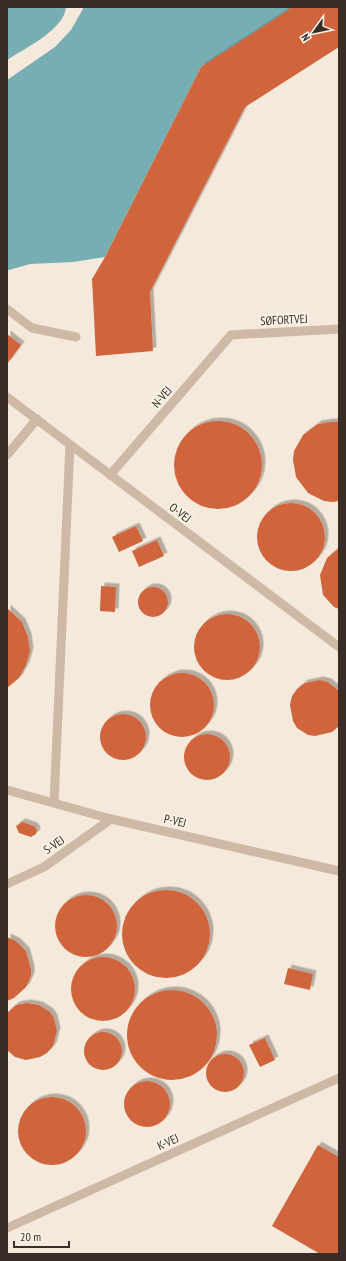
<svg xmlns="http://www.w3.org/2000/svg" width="346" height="1261" font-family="'PT Sans Narrow',sans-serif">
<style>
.water{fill:#76aeb3}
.building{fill:#d0653c;filter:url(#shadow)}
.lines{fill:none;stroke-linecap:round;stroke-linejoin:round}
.lane{stroke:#cdb9a5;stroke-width:9}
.labels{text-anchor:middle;stroke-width:4;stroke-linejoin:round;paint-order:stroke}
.street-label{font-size:12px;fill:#382d27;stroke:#fbf2e7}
</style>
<defs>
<filter id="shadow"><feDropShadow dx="3.5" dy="-3.5" stdDeviation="0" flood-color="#0004"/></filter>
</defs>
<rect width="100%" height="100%" fill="#f4e9da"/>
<g class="water">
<path d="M7,7H66C64,30 25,48 7,60Z"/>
<path d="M84,7H293L201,67L105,257L73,262L30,264L9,270L7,269V80L55,47L71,30Z"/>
</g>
<g class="building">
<path d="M293,7H339V47L245,107L150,292L153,351L96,356L92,279L105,257L201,67Z"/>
<path d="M7,334L21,345L7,364Z"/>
<circle cx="218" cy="465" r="44"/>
<path d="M330,422H339V501L333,502L324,501L308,493L296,477L293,460L294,451L303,435L318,424Z"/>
<circle cx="291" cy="537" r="34"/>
<path d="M136,526L143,541L119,552L112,537Z"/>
<path d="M157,540L164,556L139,567L132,551Z"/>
<path d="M339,548V609L334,607L323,595L320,575L327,558Z"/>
<path d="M101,586L116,587L115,612L100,611Z"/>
<circle cx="153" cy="602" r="15"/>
<path d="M7,608L22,622L28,637L30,651L26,665L19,678L7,688Z"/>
<circle cx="227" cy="647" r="33"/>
<circle cx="182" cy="705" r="32"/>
<path d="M320,680L328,682L339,691V726L332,732L315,736L308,735L297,728L293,721L290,705L292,696L297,689L305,683Z"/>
<circle cx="123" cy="737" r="23"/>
<circle cx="207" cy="757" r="23"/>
<path d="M22,822L34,826L37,830L36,834L31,837L19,833L16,826Z"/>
<circle cx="166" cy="934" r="44"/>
<circle cx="86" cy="926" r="31"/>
<path d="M7,937L16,941L26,951L31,969V976L26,987L14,998L7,1001Z"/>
<circle cx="103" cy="989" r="32"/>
<path d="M288,968L313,974L310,990L284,984Z"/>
<circle cx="172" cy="1035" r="45"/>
<path d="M27,1003L39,1005L50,1012L54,1018L57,1031L53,1046L47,1053L40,1057L26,1060L15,1057L7,1050V1013L16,1005Z"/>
<circle cx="103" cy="1051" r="19"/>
<path d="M265,1038L275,1060L260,1067L249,1045Z"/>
<circle cx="225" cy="1073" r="19"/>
<circle cx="147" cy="1104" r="23"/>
<circle cx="52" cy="1131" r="34"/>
<path d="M318,1145L339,1157V1254H320L272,1226Z"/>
</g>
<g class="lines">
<g class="lane">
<path d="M7,309L32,328L76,337"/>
<path d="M7,397L339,647"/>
<path d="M7,455L37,419"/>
<path d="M110,475L231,335L339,329"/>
<path d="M7,790L111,819L339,871"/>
<path d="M54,803L70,445"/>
<path d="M7,884L44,867L111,819"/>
<path d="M7,1228L339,1078"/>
</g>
</g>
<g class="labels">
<g class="street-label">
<text transform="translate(284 320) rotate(-3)" y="4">SØFORTVEJ</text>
<text transform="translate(162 397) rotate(-49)" y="4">N-VEJ</text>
<text transform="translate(180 513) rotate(37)" y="4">O-VEJ</text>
<text transform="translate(175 821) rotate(13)" y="4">P-VEJ</text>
<text transform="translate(54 845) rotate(-35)" y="4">S-VEJ</text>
<text transform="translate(168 1142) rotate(-24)" y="4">K-VEJ</text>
</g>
</g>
<rect width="346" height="1261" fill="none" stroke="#382d27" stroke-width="16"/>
<g transform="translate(314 32) rotate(237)" stroke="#fbf2e7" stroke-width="3" paint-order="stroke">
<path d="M0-3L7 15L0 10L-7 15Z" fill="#382d27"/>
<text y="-6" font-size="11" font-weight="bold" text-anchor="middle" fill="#382d27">N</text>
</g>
<path d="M14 1241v6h55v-6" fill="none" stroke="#382d27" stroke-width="2"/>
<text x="20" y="1241" font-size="12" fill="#382d27" stroke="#fbf2e7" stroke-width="3" paint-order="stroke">20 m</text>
</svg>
